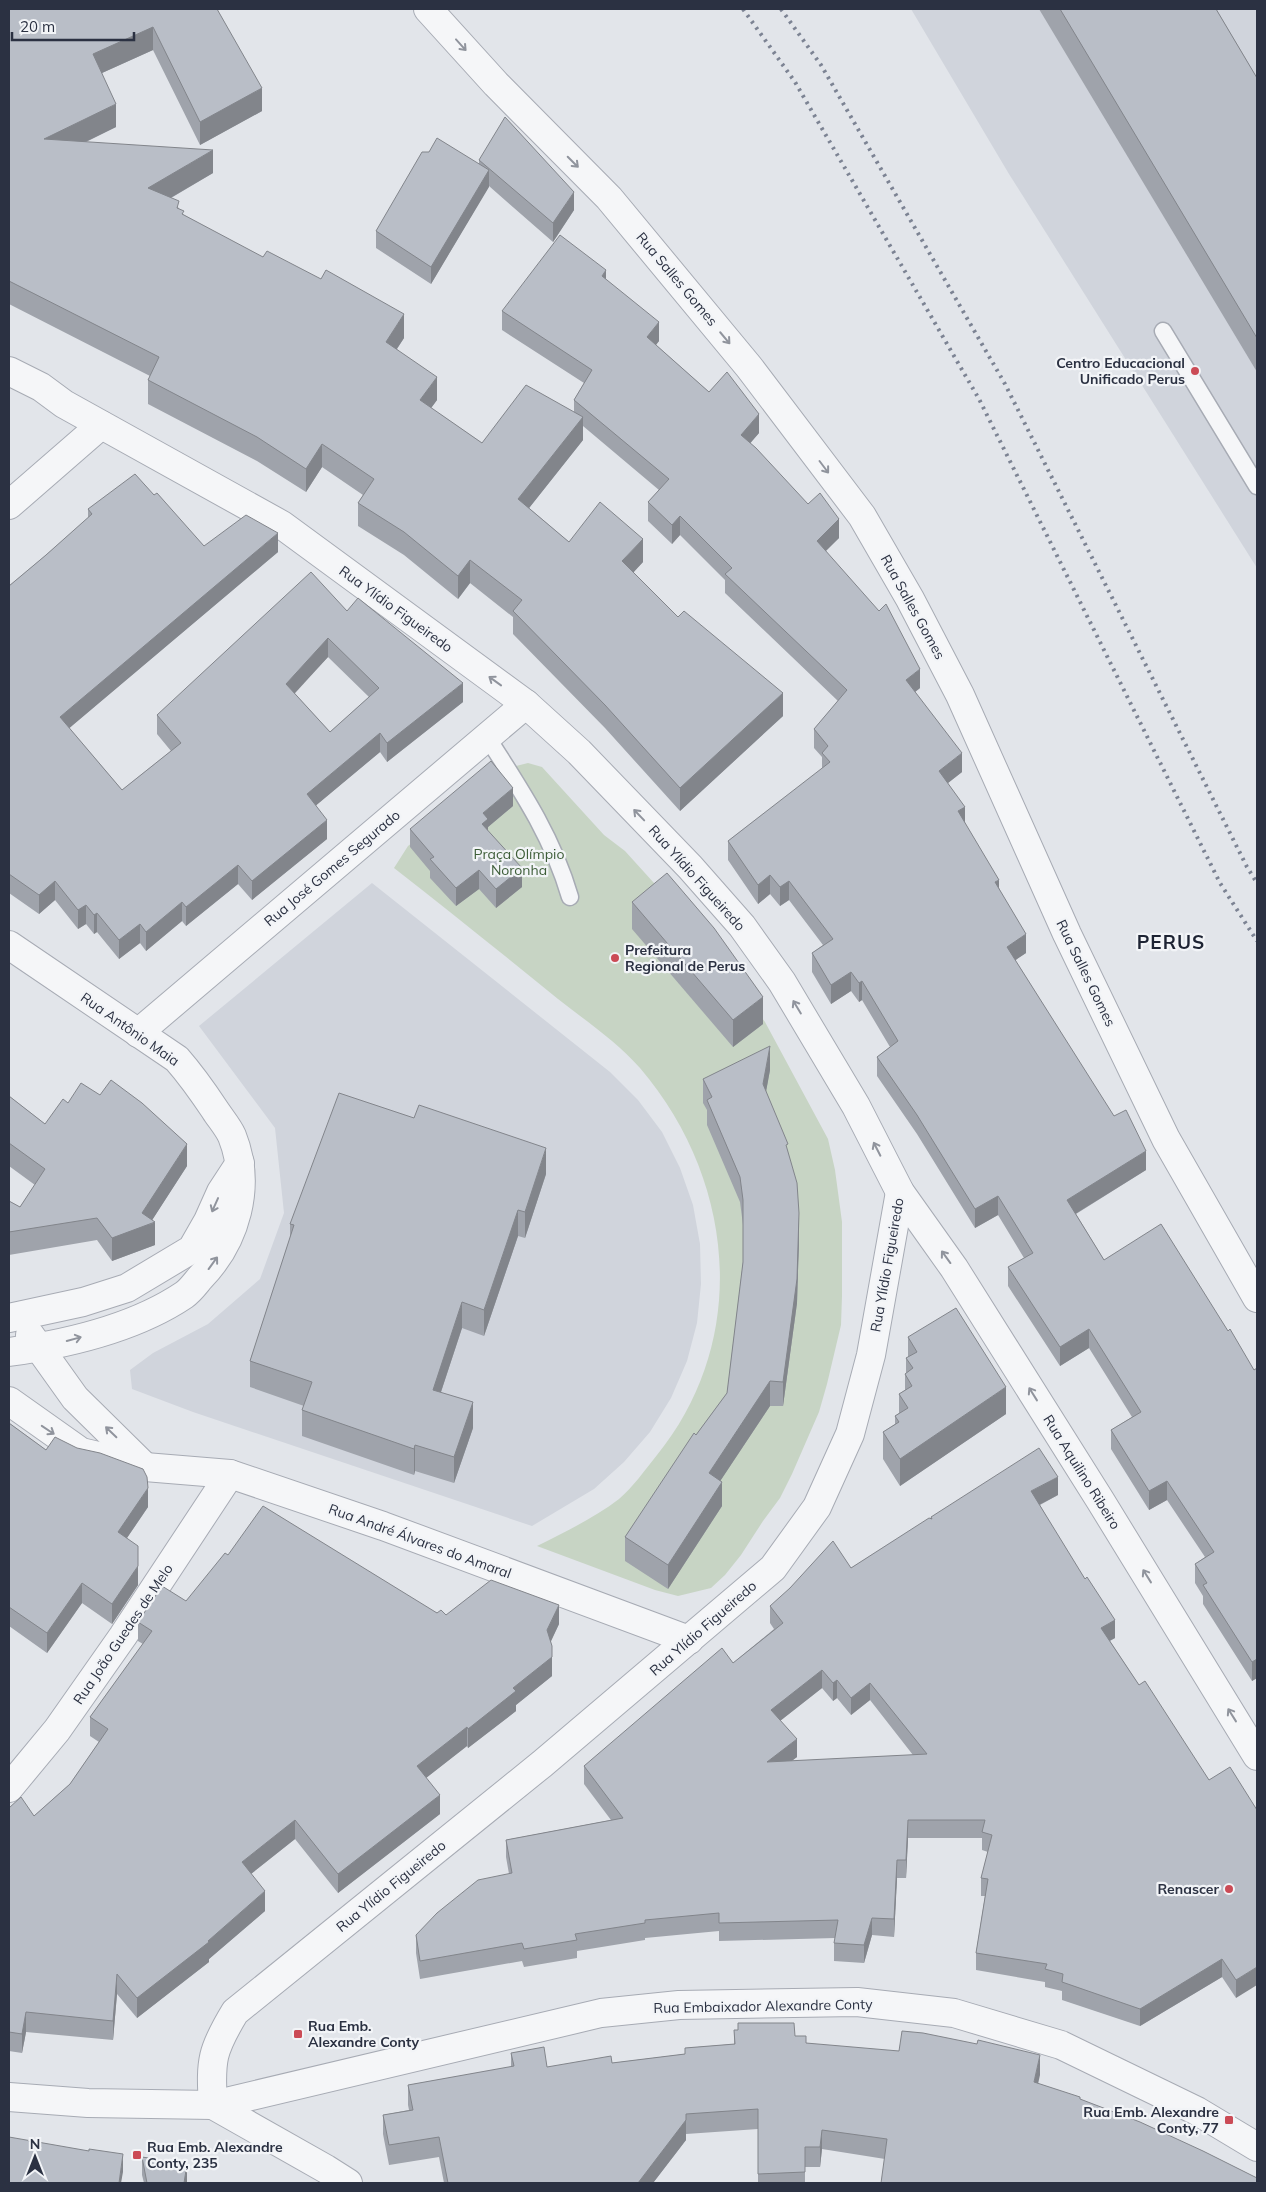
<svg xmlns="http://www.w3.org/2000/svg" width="1266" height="2192" font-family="Mulish,sans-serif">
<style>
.built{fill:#d0d4dc}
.green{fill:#c7d4c4}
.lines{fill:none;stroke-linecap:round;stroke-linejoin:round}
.lane-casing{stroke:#a7abb4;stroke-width:19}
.street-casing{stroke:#a7abb4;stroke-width:30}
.lane{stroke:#f5f6f8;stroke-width:16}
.street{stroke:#f5f6f8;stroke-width:28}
.rail{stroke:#7c8393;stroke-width:4;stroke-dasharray:2.5 5;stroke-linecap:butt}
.wall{fill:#9fa3ab;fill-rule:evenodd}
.shaded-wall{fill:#82858b}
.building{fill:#b9bec7;stroke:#82858b;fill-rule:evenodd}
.oneway{stroke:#90949d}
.poi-dot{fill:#cb4b56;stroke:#f2f4f7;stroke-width:2}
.labels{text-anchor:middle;stroke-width:4.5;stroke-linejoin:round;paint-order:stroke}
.street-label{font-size:14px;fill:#2b3142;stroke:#f2f4f7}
.poi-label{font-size:14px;font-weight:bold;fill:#2b3142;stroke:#f2f4f7;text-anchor:end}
.park-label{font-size:14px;fill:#3d5d38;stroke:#f2f4f7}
.district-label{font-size:19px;font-weight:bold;letter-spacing:1px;fill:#1d2333;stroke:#f2f4f7}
</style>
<rect width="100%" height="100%" fill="#e2e5ea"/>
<g class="built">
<path d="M911,9H1257V568L1009,174Z"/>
<path d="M372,883L610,1072L638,1100L662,1132L680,1168L693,1205L700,1244L701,1284L697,1323L687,1361L671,1398L650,1432L624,1462L594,1489L532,1526L193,1412L132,1389L130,1370L153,1353L208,1324L260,1279L284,1213L275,1128L199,1026Z"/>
</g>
<path class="green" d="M528,763L542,767L604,835L625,851L673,904L704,941L765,1022L828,1139L835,1170L842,1222V1296L841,1325L827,1384L819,1412L792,1474L780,1498L763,1521L741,1555L725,1575L711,1588L678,1596L655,1590L537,1546C565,1532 594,1518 619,1499C633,1487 645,1470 657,1455C751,1339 735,1179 640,1068C617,1042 586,1021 558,999C504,955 449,911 394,868L408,846L467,799L508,768Z"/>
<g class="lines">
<g class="lane-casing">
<g id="lane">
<path d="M1163,331L1257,486"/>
<path d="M487,737C521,790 552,836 570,897"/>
</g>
</g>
<g class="street-casing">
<g id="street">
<path d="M428,9L496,84L609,198L749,367L862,516L910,599L960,695L1067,934L1166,1139L1257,1298"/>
<path d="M9,371L41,387L64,404L282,525L526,704L579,752L690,867L742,926L782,982L856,1106L900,1192L954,1268L1100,1500L1257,1756"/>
<path d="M9,505L101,425"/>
<path d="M9,945L177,1059C191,1075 203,1092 215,1110C220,1118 228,1127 232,1136C252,1186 236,1241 200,1278C195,1284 190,1291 184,1295C135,1328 66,1344 9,1352"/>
<path d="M138,1033L526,704"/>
<path d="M9,1318L83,1302L127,1288L192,1249L208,1221L221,1192L240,1163"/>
<path d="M30,1335L75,1398L145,1467"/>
<path d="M9,1401L81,1452L145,1467L230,1474L383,1526L689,1640"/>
<path d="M9,1788L57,1730L123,1636L230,1474"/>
<path d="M9,2097L88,2103L213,2105L601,2013L679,2005L857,2002L954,2013L1061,2045L1197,2111L1257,2147"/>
<path d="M348,2183L326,2169L213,2105C210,2060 212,2050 235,2012L542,1764L773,1568L817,1507L850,1434L871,1355L900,1192"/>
</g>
</g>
<use href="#lane" class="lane"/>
<use href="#street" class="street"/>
<g class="rail">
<path d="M743,9L795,82L979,399L1220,883L1257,941"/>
<path d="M781,9L821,65L1005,384L1247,867L1257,883"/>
</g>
</g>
<g class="wall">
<path d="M9,9H217L262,111L200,145L153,50L102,73L116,127L86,142L213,173L171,198L184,215L404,338L397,349L437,400L431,408L482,443L574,412V400L584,383L502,330V311L606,280L659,341L656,345L709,392L759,433L750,443L839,538L825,551L920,688L915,692L962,772L948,783L965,824L999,888L1026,953L1015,960L1146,1170L1076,1214L1104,1260L1228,1331L1254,1370L1257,1368V1678L1252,1681L1203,1604V1596L1195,1583V1564L1205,1557L1167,1500L1149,1510L1111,1449V1430L1132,1417L1089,1348L1060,1366L1008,1286V1267L1024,1258L998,1215L975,1228L917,1134L877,1076V1057L890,1047L862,1000L859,1002L851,991L831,1004L812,972V953L823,945L789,900L780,906L770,894L758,904L728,860V841L822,769V757L814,748V729L838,701L725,593V580L680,535L672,544L648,521V502L659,490L583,426V440L529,508L569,542L643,562L633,572L678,617L783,716L680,811L605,728L513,634V617L470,583L458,599L404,555L358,526V503L363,495L322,467L306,492L257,461L148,404V380L150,376L9,304Z"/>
<path d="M1039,9H1216L1257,78V372Z"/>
<path d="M479,160L574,210L553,242L489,186L431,284L376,248V231L479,164Z"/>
<path d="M154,495L204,546L278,552L69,728L122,790L171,751L157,734V715L347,611L463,702L387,762L380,752L316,805L327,839L252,900L238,884L186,926L182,921L146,951L140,943L119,959L97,932L94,934L86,924L78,929L55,900L39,914L9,893V586L46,555L88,518V509ZM328,657L369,697L330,732L294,693Z"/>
<path d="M513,806L488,827V831L522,887L496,908L479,889L456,906L430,878V871L410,847V829Z"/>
<path d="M632,902L763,1024L733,1047L632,929Z"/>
<path d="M770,1070L766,1091L788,1152L799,1238L797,1303L783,1406H770L720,1481L722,1506L668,1589L625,1561V1537L696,1435L727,1393L743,1262V1225L740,1202L707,1125V1110L703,1103V1079Z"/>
<path d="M9,1096L45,1124L68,1103L187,1166L152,1220L155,1245L112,1261L97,1240L9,1255V1201L20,1207L35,1185L9,1166Z"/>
<path d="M546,1174L525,1238L518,1236L484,1336L462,1328L441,1392L473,1428L454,1483L415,1471L414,1475L302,1436V1410L304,1406L250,1387V1361L290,1238V1224Z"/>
<path d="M908,1337L1006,1414L900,1486L883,1459V1432L895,1424V1416L899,1413V1394L905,1390V1374L906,1373V1358L908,1357Z"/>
<path d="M9,1423L46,1450L148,1507L127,1538L138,1585L112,1624L82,1603L47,1653L9,1626Z"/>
<path d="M1058,1495L1040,1505L1115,1638L1110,1641L1139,1685L1209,1780L1257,1810L1236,1998L1222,1977L1140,2026L1062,2000V1991L1045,1987V1982L976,1970V1953L985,1896H981V1878L988,1852L982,1850V1838H908L906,1878H897L894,1937L872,1935L864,1963L834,1961V1943L835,1938L719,1941V1931L645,1938V1940L577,1951V1958L524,1967L522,1961L420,1979L416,1953V1935L509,1874L506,1857V1840L611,1820L584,1784V1766L733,1663L774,1629L770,1623V1606L851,1568L931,1518V1517ZM822,1688L833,1701L837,1698L851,1715L870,1700L913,1755L791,1761L797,1757L780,1721Z"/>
<path d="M228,1555L446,1615L559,1624L550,1642L552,1676L516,1705V1711L468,1748L467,1746L426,1778L440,1814L338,1893L295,1839L251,1874L265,1911L209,1959V1962L137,2018L117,1994L113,2040L26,2032L22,2053L9,2051V1808L34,1816L70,1784L99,1742L90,1736V1717L143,1644L138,1641V1622L186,1601Z"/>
<path d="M734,2030L795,2036L806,2043L1040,2075L885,2159L822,2149L820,2167H805V2183H758V2129L686,2134V2140L653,2183H444L439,2157L389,2165L383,2134V2115L409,2110L408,2105V2085L511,2067V2053L547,2067L612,2063L685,2054V2048L734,2044Z"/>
<path d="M142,2157L187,2164V2183H144L142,2175Z"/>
</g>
<g class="shaded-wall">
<path d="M153,27V50L93,77V54Z"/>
<path d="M262,88V111L200,145V122Z"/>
<path d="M116,104V127L44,162V139Z"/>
<path d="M213,150V173L148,211V188Z"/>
<path d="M489,170V187L431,284V267Z"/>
<path d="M574,192V210L553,242V223Z"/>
<path d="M606,270V289L602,276Z"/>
<path d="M404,314V338L386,365V342Z"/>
<path d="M659,322V341L647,356V337Z"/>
<path d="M437,377V400L420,423V400Z"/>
<path d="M759,414V433L741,454V435Z"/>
<path d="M583,417V440L518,522V499Z"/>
<path d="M322,444V467L306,492V469Z"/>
<path d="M680,516V535L672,544V525Z"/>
<path d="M839,519V538L817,560V541Z"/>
<path d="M278,533V552L60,736V717Z"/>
<path d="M643,539V562L622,585V561Z"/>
<path d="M470,560V583L458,599V576Z"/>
<path d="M328,638V657L286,703V684Z"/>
<path d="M920,669V688L906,699V680Z"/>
<path d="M463,683V702L387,762V743Z"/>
<path d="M783,693V716L680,811V788Z"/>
<path d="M380,733V752L307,813V794Z"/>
<path d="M962,753V772L939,790V771Z"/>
<path d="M513,788V806L488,827V838L482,842L483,813Z"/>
<path d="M965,807V826L958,811Z"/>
<path d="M327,820V839L252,900V881Z"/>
<path d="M238,865V884L186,926V907Z"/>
<path d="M522,868V887L496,908V889Z"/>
<path d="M479,870V889L456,906V888Z"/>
<path d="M770,875V894L758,904V885Z"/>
<path d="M999,880V899L995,882Z"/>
<path d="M55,881V900L39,914V895Z"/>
<path d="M789,881V900L780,906V887Z"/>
<path d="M182,902V921L146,951V932Z"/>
<path d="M86,905V924L78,929V910Z"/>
<path d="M97,913V932L94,934V915Z"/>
<path d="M140,924V943L119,959V940Z"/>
<path d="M1026,934V953L1007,966V947Z"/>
<path d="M851,972V991L831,1004V985Z"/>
<path d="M862,981V1000L859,1002V983Z"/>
<path d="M763,997V1024L733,1047V1020Z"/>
<path d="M770,1046V1070L763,1108V1084Z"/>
<path d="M187,1144V1166L149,1225L155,1222V1245L112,1261V1238L142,1213Z"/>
<path d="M546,1148V1174L525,1238V1212Z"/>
<path d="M1146,1151V1170L1067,1219V1200Z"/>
<path d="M998,1196V1215L975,1228V1209Z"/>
<path d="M518,1210V1236L484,1336V1310Z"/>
<path d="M799,1213V1238L797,1303L783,1406V1382Z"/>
<path d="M462,1302V1328L433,1416V1390Z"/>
<path d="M1089,1329V1348L1060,1366V1347Z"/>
<path d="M770,1381V1406L709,1498V1473Z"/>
<path d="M1006,1387V1414L900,1486V1459Z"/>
<path d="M473,1402V1428L454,1483V1457Z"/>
<path d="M415,1445V1471L414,1475V1449Z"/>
<path d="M1058,1477V1495L1031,1509V1491Z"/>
<path d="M1167,1481V1500L1149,1510V1491Z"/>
<path d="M722,1482V1506L668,1589V1565Z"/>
<path d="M148,1488V1507L118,1551V1532Z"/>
<path d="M138,1566V1585L112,1624V1604Z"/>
<path d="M82,1583V1603L47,1653V1633Z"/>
<path d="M559,1605V1624L547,1650V1630Z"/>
<path d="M1115,1620V1638L1101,1645V1628Z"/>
<path d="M552,1657V1676L516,1705V1711L468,1748V1729L513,1688Z"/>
<path d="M1257,1659V1678L1252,1681V1662Z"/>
<path d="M822,1670V1688L771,1728V1710Z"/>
<path d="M837,1680V1698L833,1701V1683Z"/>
<path d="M870,1683V1700L851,1715V1698Z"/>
<path d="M467,1727V1746L417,1785V1766Z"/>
<path d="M797,1739V1757L767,1780V1762Z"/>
<path d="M440,1795V1814L338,1893V1874Z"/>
<path d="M295,1820V1839L242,1881V1862Z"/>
<path d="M908,1820V1838L906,1878V1860Z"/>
<path d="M897,1860V1878L894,1937V1919Z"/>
<path d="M265,1891V1911L209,1959V1962L137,2018V1998L208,1941Z"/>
<path d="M872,1918V1935L864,1963V1945Z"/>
<path d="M1222,1959V1977L1140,2026V2009Z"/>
<path d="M1257,1967V1985L1236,1998V1980Z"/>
<path d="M117,1974V1994L113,2040V2021Z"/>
<path d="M26,2012V2032L22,2053V2034Z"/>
<path d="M1040,2055V2075L1034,2102V2082Z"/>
<path d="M686,2120V2140L653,2183H638Z"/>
<path d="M822,2130V2149L820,2167V2147Z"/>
<path d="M123,2154V2172L121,2183H119Z"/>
<path d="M187,2164V2183H184Z"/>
</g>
<g class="building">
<path d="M9,9H217L262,88L200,122L153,27L93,54L116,104L44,139L213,150L148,188L179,201L177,208L184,211L182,214L263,257L267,251L321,279L326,270L404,314L386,342L437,377L420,400L482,443L526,385L583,417L518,499L569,542L600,502L643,539L622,561L678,617L684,611L783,693L680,788L605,705L513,611L522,600L470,560L458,576L404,532L358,503L374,479L322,444L306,469L257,437L148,380L159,357L9,281Z"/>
<path d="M1060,9H1216L1257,78V338Z"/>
<path d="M505,117L574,192L553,223L479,160Z"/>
<path d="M437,138L489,170L431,267L376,231L422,152H429Z"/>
<path d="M560,235L606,270L602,276L659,322L647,337L709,392L727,372L759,414L741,435L756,448L808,504L820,493L839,519L817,541L879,611L886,604L920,669L906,680L962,753L939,771L965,807L958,811L999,880L995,882L1026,934L1007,947L1114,1116L1126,1110L1146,1151L1067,1200L1104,1260L1161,1224L1228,1331L1230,1329L1254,1370L1257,1368V1659L1252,1662L1203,1585L1207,1583L1195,1564L1214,1552L1167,1481L1149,1491L1111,1430L1141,1412L1089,1329L1060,1347L1008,1267L1033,1253L998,1196L975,1209L917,1115L877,1057L898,1041L862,981L859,983L851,972L831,985L812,953L833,939L789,881L780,887L770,875L758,885L728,841L830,762L822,753L828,746L814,729L847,690L725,574L732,568L680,516L672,525L648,502L669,479L574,400L592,370L502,311Z"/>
<path d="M135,474L154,495L157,493L204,546L246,515L278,533L60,717L122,790L181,743L157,715L311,572L347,611L358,598L463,683L387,743L380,733L307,794L327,820L252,881L238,865L186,907L182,902L146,932L140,924L119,940L97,913L94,915L86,905L78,910L55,881L39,895L9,874V586L46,555L92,514L88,509ZM328,638L379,688L330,732L286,684Z"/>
<path d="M491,761L513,788L483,813L488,819L482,824L522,868L496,889L479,870L456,888L430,859L434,857L410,829Z"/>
<path d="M667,873L714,928L763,997L733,1020L632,902Z"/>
<path d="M770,1046L763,1084L788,1144L786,1145L797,1183L799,1213L797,1279L783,1382L770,1381L709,1473L722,1482L668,1565L625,1537L694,1433L696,1435L727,1393L743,1262V1200L740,1177L707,1100L712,1097L703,1079Z"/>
<path d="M111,1080L142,1103L187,1144L142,1213L155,1222L112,1238L97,1218L9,1232V1201L20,1207L45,1169L9,1143V1096L45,1124L63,1099L68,1103L81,1083L100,1095Z"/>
<path d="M339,1093L414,1118L419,1105L546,1148L525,1212L518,1210L484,1310L462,1302L433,1390L473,1402L454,1457L415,1445L414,1449L302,1410L312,1382L250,1361L294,1225L290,1224Z"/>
<path d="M956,1308L1006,1387L900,1459L883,1432L899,1422L895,1416L908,1408L899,1394L912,1386L905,1374L913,1368L906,1358L917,1352L908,1337Z"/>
<path d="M9,1423L46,1450L55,1437L77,1448L100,1453L143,1469L147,1477L148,1488L118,1532L138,1546V1566L112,1604L82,1583L47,1633L9,1607Z"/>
<path d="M1039,1448L1058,1477L1031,1491L1085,1579L1087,1577L1115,1620L1101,1628L1139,1685L1145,1681L1209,1780L1230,1767L1257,1810V1967L1236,1980L1222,1959L1140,2009L1062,1982L1063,1974L1045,1969L1047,1964L976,1953L988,1879L981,1878L992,1835L982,1832L985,1820H908L906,1860H897L894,1919L872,1918L864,1945L834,1943L838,1920L719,1923V1913L645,1920V1923L575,1934L577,1940L524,1949L522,1943L420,1961L416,1935L437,1913L478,1880L512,1873L506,1840L623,1818L584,1766L722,1648L733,1663L783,1623L770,1606L790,1588L833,1541L851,1568L929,1518L932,1519L931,1517ZM822,1670L833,1683L837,1680L851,1698L870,1683L927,1754L767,1762L797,1739L771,1710Z"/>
<path d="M263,1506L437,1613L441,1610L446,1615L491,1580L559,1605L547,1630L552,1646V1657L513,1688L516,1691L468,1729L467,1727L417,1766L440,1795L338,1874L295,1820L242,1862L265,1891L208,1941L209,1942L137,1998L117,1974L113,2021L26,2012L22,2034L9,2032V1808L21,1797L34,1816L70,1784L108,1729L90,1717L152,1631L138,1622L162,1586L186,1601L225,1553L228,1555Z"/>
<path d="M738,2023H794L795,2036H806V2043L899,2051L902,2031L923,2033L977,2044L978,2040L1040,2055L1034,2082L1080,2097V2099L1140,2122L1203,2151L1257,2178V2183H881L887,2139L822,2130L820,2147H805V2172L758,2174V2109L686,2114V2120L638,2183H448L439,2137L389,2145L383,2115L413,2110L408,2085L514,2066L511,2053L544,2047L547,2067L611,2056L612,2063L685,2054V2048L735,2044L734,2030H738Z"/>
<path d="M9,2137L89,2151V2149L123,2154L119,2183H9Z"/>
<path d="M142,2157L187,2164L184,2183H147Z"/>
</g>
<defs><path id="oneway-shaft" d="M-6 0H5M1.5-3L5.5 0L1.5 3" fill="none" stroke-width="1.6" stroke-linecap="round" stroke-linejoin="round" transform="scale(1.25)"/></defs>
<g class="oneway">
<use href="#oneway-shaft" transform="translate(461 45) rotate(48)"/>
<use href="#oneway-shaft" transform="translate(573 162) rotate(45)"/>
<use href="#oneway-shaft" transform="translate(725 338) rotate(50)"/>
<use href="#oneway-shaft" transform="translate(824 467) rotate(53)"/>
<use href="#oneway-shaft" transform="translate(495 681) rotate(-144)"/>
<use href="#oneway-shaft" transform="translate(639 815) rotate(-134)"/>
<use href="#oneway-shaft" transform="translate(797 1007) rotate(-121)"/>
<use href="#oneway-shaft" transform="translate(877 1149) rotate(-117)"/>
<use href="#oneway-shaft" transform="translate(215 1205) rotate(114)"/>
<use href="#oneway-shaft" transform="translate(946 1257) rotate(-126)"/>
<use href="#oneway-shaft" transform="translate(213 1263) rotate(-54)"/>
<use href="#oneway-shaft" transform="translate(74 1339) rotate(-15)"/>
<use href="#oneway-shaft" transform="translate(1033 1394) rotate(-122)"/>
<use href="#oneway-shaft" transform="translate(48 1430) rotate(34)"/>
<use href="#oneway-shaft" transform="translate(111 1432) rotate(-136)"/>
<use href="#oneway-shaft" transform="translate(1147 1576) rotate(-122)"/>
<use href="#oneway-shaft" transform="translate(1232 1715) rotate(-122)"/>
</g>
<g class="poi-dot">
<circle cx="1195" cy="371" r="5"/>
<circle cx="615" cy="958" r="5"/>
<circle cx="1229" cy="1889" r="5"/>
<rect x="293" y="2029" width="10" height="10" rx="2.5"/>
<rect x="1224" y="2115" width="10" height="10" rx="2.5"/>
<rect x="132" y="2150" width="10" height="10" rx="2.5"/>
</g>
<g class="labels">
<g class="street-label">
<text transform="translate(677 279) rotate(50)" y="5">Rua Salles Gomes</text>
<text transform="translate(913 607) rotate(61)" y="5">Rua Salles Gomes</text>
<text transform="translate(396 609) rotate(36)" y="5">Rua Ylídio Figueiredo</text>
<text transform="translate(332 868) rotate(-40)" y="5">Rua José Gomes Segurado</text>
<text transform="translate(697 878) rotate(48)" y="5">Rua Ylídio Figueiredo</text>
<text transform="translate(1086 973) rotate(64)" y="5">Rua Salles Gomes</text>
<text transform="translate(130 1029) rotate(35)" y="5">Rua Antônio Maia</text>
<text transform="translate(887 1265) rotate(-80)" y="5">Rua Ylídio Figueiredo</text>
<text transform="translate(1082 1472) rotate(58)" y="5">Rua Aquilino Ribeiro</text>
<text transform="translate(420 1541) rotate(20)" y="5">Rua André Álvares do Amaral</text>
<text transform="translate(703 1628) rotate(-41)" y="5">Rua Ylídio Figueiredo</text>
<text transform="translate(123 1634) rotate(-56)" y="5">Rua João Guedes de Melo</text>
<text transform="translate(391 1886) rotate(-39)" y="5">Rua Ylídio Figueiredo</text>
<text transform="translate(763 2006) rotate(-1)" y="5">Rua Embaixador Alexandre Conty</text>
</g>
<g class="poi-label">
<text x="1185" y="368">Centro Educacional<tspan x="1185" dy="16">Unificado Perus</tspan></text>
<text x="625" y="955" text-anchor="start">Prefeitura<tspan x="625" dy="16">Regional de Perus</tspan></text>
<text x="1219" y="1894">Renascer</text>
<text x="308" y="2031" text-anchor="start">Rua Emb.<tspan x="308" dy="16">Alexandre Conty</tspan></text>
<text x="1219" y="2117">Rua Emb. Alexandre<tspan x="1219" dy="16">Conty, 77</tspan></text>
<text x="147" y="2152" text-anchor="start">Rua Emb. Alexandre<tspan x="147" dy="16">Conty, 235</tspan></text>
</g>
<g class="park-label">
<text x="519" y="859">Praça Olímpio<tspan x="519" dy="16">Noronha</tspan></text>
</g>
<g class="district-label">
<text x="1171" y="949">PERUS</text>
</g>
</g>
<rect width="1266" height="2192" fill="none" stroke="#2b3142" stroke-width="20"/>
<g transform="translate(35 2157)" stroke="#f2f4f7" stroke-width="4" paint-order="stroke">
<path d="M0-4L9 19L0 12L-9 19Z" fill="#2b3142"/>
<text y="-8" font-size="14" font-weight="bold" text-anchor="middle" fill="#2b3142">N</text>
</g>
<path d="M12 32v8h122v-8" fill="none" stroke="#2b3142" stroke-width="2.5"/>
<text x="20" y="32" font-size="15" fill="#2b3142" stroke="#f2f4f7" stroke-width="4" paint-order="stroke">20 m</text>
</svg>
